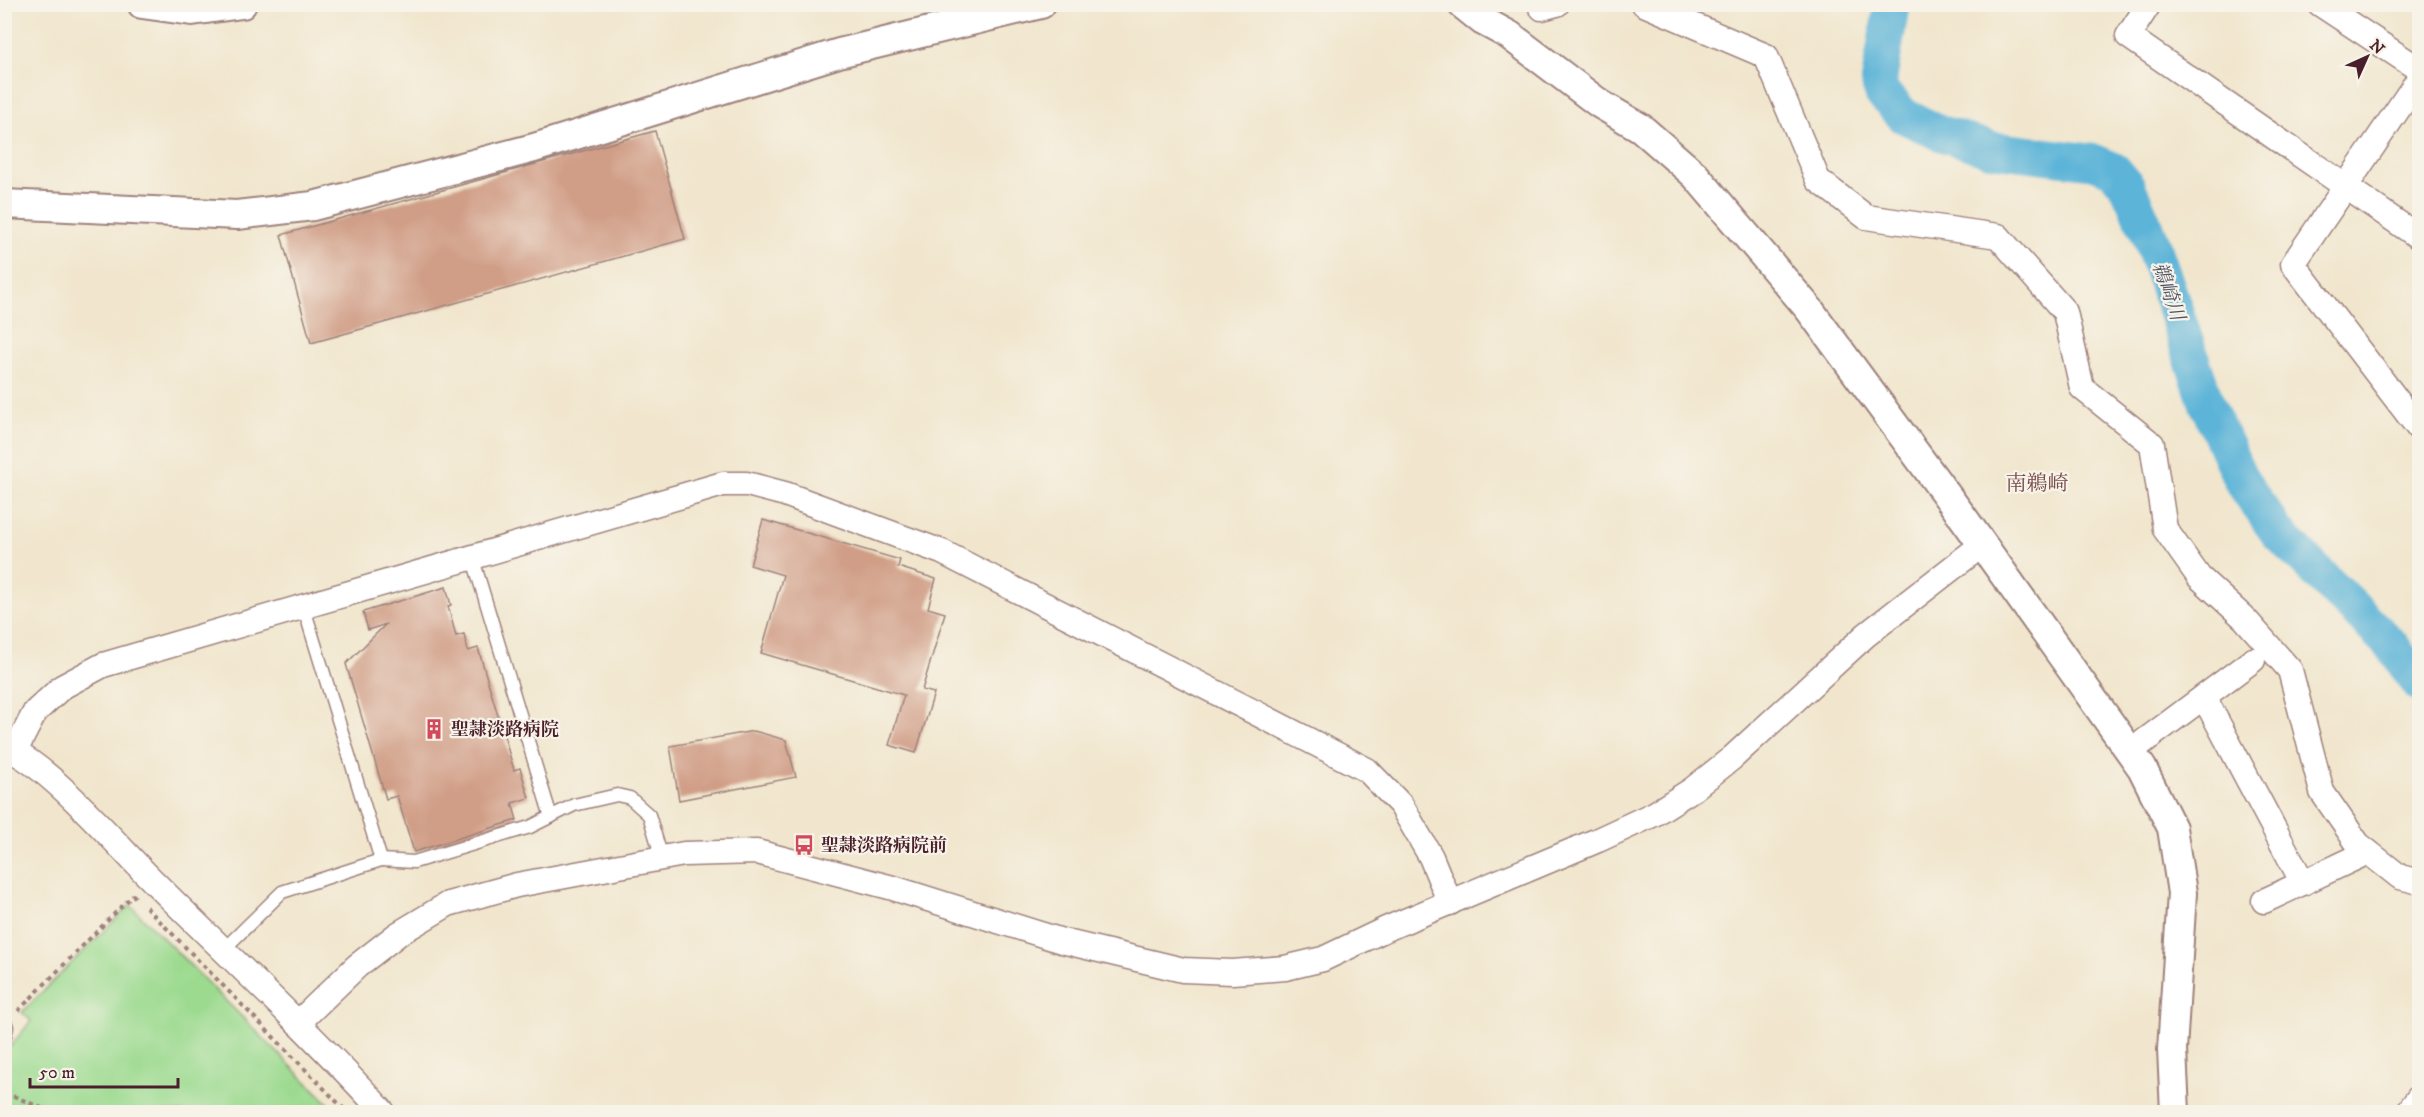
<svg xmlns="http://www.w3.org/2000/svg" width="2424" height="1117" font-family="'IM FELL DW Pica','Noto Serif JP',serif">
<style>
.green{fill:#9bda8f;stroke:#727c5d;stroke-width:1.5}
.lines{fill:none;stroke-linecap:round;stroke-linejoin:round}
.river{stroke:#5bb4d8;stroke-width:36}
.building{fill:#d09d86}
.service-casing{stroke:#9e827c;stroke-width:15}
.minor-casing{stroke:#9e827c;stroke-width:27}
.tertiary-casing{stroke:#9e827c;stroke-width:32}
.path{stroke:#9e827c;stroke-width:4;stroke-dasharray:4.5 4.5;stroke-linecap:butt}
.service{stroke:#fff;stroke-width:12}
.minor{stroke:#fff;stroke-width:24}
.tertiary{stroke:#fff;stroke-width:28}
.labels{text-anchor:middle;stroke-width:4.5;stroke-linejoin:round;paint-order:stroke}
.poi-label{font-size:18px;font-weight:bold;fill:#4a1f2b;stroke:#f7f3e8;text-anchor:start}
.water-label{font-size:20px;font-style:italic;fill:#505368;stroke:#f7f3e8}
.quarter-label{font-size:21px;fill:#794b4b;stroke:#f7f3e8}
</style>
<rect width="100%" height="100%" fill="#f7f3e8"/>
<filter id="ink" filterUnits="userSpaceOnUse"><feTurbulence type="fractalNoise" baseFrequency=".0167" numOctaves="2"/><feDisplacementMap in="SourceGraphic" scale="12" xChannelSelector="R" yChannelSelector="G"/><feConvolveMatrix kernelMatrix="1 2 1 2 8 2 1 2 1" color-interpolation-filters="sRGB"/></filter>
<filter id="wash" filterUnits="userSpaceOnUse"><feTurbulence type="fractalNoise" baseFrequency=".008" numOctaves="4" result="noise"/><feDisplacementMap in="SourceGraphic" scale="24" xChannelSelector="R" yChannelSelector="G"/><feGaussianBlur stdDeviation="1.35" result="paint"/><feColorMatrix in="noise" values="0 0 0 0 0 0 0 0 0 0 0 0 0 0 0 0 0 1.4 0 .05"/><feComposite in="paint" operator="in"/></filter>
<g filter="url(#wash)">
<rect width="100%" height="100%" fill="#f1e6cd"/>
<path class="green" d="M130,905L337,1112H5V1053L31,1021L22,1012Z"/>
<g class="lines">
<path class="river" d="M1892,4L1879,81L1881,92L1904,116L1940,133L1990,149L2095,162L2114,170L2128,187L2151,239L2207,404L2241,480L2277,532L2392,646L2420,685"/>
</g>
<g id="blocks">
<g class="building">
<path d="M655,131L685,239L311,343L281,235Z"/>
<path d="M763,520L900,560L898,567L936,579L928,608L945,613L922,690L934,693L916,753L889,745L904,695L761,653L783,575L750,565Z"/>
<path d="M446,587L451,605L448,606L456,636L464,634L468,651L478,648L514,770L520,768L529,798L512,803L517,820L414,852L397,796L386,799L346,664L386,624L368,630L363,612Z"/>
<path d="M754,731L786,740L796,777L679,800L670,746Z"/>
</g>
</g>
</g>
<g filter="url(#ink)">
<use href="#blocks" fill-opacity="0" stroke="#9e827c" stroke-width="1.5"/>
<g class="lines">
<g class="service-casing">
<g id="service">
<path d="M472,556L551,817"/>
<path d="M381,860L414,862L530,827L574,805L617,795L630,798L649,815L662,858"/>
<path d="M223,950L282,892L381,860L303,605"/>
<path d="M4,1019L7,1027L4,1040"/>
</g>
</g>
<g class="minor-casing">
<g id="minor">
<path d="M1539,4L1542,8L1557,4"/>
<path d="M1644,4L1766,56L1818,180L1866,217L1998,236L2065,312L2082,388L2152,444L2165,529L2199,577L2245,619L2290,670L2322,792L2358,844L2400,877L2420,882"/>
<path d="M2149,4L2128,36L2420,238"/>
<path d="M2320,4L2420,70"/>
<path d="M2420,77L2293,264L2420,430"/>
<path d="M2204,697L2303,883"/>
<path d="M4,747C48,764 114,842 149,877C227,955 309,1030 383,1112"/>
<path d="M15,751L35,712L62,687L103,665L723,484H747L785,494L942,552L1367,770L1401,805L1431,857L1450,903"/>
<path d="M2131,751L2253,660"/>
<path d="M2264,901L2368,852"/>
<path d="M298,1023L357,966L398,934L448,904L517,885L684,854L757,852L893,888L1062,941L1183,970L1232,972L1285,968L1323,959L1386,929L1598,840L1654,814L1693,789L1732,758L1866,635L1983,544"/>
<path d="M2408,1112L2420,1096"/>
</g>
</g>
<g class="tertiary-casing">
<g id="tertiary">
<path d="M142,4L192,11L242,4"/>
<path d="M1462,4L1483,21L1509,35L1600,104L1641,128L1695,175L1809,309L1965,520L2142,768L2172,828L2182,893L2172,1050L2175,1112"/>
<path d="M4,204L237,215L313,206L534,148L839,53L1041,4"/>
</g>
</g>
<g class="path">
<path d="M146,907L347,1112"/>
<path d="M18,1011L133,895L136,898"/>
<path d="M4,1095L16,1097L51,1112"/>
</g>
<use href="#service" class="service"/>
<use href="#minor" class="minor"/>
<use href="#tertiary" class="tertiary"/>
</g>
</g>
<defs>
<g id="building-bare" transform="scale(1.62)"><path d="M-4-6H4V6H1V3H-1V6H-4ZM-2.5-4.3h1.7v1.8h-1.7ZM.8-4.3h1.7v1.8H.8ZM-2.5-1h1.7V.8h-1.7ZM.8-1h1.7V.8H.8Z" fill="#d1495b" stroke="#f7f3e8" stroke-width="2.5" paint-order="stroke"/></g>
<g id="bus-bare" transform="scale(1.62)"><path d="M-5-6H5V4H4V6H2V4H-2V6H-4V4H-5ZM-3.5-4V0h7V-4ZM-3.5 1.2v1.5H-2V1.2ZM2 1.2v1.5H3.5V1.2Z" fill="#d1495b" stroke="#f7f3e8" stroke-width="2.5" paint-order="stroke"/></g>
</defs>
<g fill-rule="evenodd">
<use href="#building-bare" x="434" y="729"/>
<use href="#bus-bare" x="804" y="845"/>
</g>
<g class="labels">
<g class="poi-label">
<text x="451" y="735">聖隷淡路病院</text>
<text x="821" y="851">聖隷淡路病院前</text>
</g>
<g class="water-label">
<text transform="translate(2169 291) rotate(71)" y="7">鵜崎川</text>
</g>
<g class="quarter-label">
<text x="2037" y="490">南鵜崎</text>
</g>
</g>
<rect width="2424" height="1117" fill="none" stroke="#f7f3e8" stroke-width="24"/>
<g transform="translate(2367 57) rotate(45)" stroke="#f7f3e8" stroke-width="4.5" paint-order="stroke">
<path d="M0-4.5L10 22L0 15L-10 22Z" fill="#4a1f2b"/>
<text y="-9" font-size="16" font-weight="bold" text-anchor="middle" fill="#4a1f2b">N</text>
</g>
<path d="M30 1078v9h148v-9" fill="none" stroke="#4a1f2b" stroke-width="3"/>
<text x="39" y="1078" font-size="18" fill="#4a1f2b" stroke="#f7f3e8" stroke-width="4.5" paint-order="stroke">50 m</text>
</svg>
